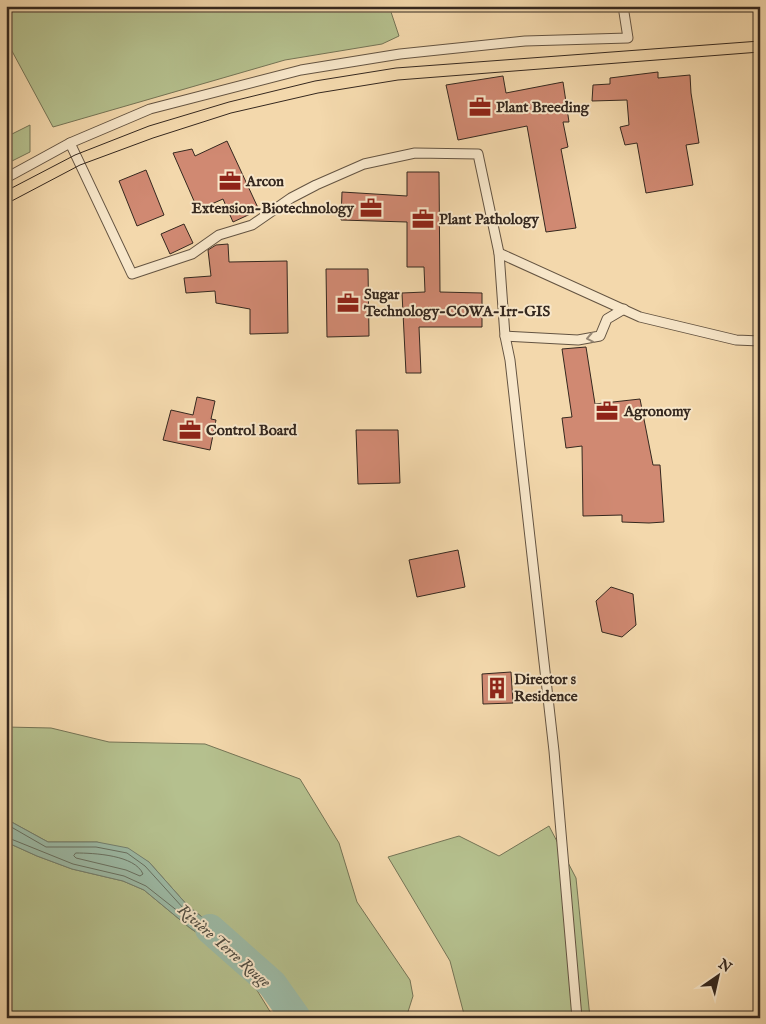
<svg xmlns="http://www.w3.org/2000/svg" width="766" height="1024" font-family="'IM FELL English',serif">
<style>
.green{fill:#b5c08e;stroke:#757456}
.water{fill:#9cbaa6;stroke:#738070}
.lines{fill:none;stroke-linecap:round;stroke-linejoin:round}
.shore{stroke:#687162;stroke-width:1}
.river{stroke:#9cbaa6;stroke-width:30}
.building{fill:#d08972;stroke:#35281f}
.service-casing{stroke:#645442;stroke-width:11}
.service{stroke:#f7e6c9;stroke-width:9}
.tram{stroke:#35281f;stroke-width:1}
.oneway{stroke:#968774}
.labels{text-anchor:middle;stroke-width:4;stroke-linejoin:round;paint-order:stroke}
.poi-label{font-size:15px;font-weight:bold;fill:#35281f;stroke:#f7e6c9;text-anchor:start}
.water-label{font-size:16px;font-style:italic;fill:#4f4c41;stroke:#f7e6c9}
</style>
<rect width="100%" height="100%" fill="#f3d8ac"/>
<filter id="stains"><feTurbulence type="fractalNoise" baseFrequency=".004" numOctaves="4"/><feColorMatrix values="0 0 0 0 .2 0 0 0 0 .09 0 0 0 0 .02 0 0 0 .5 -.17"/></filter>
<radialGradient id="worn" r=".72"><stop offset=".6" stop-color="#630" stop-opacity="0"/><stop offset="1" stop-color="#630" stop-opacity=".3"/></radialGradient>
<g class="green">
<path d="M6,6H389L399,36L382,44L285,60L53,127L6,40Z"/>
<path d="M30,125V152L6,164V137Z"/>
<path d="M6,727L51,728L109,742L205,744L300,779L339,843L357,902L410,980L413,996L406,1018H302L282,987L241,952L225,935L188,906L149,862L97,842H48L6,819Z"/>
<path d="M549,826L576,878L590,1018H465L450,961L388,857L459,836L499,856Z"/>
<path d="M6,842L37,856L72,869L123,881L144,890L190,928L239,961L274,1018H6Z"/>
</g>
<path class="water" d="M6,819L48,842H97L128,848L149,862L188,906L225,935L241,952L239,961L190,928L144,890L123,881L72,869L37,856L6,842Z"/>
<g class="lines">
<g class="shore">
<path d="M6,824L46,847H96L127,853L145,866L184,909L206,927L207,929L203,931L146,886L124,876L73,864L6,837"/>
<path d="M76,853C94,853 135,855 143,874L140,876L126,870L76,858L74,856Z"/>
</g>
<path class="river" d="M210,929L272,984L296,1018"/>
</g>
<g class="building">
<path d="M658,72V78L690,75L691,93L699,143L686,145L693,185L646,193L637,143L625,145L620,127L629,125L627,100L592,101L593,85L610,84V78Z"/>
<path d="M503,76L506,93L563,82L569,122H563L568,147L561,149L576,228L546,232L527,126L458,140L446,85Z"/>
<path d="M227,141L259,210L233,222L223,199L198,210L173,153L192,149L195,156Z"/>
<path d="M146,170L164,215L137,226L119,181Z"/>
<path d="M407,172H439L440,292L482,293V327H419L421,373H406L402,293L425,292L424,267H407V222L341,220L342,192L407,196Z"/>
<path d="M184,224L193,243L170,254L161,234Z"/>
<path d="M228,244L229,262L287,261L288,333L250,334V309L216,303L215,291L186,293L184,278L211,276L208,250L216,245Z"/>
<path d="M326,269H368L369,336L327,337Z"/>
<path d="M586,347L595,404L640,399L653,465H660L664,522L649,523L622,522V515L583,516L582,446L566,448L562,418L572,417L562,349Z"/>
<path d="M197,397L215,401L211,419L216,420L210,450L163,440L171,410L193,415Z"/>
<path d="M356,430H398L400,483L358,484Z"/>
<path d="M458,550L465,587L417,597L409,560Z"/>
<path d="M611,587L633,594L636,625L622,637L602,632L596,601Z"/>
<path d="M511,672L513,703L483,704L482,674Z"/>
</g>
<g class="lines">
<g class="service-casing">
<g id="service">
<path d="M6,178L70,143"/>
<path d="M499,253L640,317L736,340L760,341"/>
<path d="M505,336L578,340L600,336L607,319L624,309"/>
<path d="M577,1018L554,751L510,360L505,336L499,253L478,154L415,153L364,164L316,185L291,198L252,225L219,235L192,254L132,274L70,143L150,109L301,70L400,54L525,41L628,38L623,6"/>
</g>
</g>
<use href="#service" class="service"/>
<g class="tram">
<path d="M6,191L75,155L149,126L229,102L315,81L396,68L760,41"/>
<path d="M6,204L80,165L153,138L231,113L318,93L398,80L760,52"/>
</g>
</g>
<defs><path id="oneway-chevron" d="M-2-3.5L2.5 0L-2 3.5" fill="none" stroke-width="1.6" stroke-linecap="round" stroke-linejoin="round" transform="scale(1.25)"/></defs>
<use class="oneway" href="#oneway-chevron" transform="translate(590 338) rotate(169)"/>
<defs>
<g id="office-bare" transform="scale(1.725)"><path d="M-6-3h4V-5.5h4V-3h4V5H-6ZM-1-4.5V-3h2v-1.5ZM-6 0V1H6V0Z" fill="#8f2418" stroke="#f7e6c9" stroke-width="2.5" paint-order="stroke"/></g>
<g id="building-bare" transform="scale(1.725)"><path d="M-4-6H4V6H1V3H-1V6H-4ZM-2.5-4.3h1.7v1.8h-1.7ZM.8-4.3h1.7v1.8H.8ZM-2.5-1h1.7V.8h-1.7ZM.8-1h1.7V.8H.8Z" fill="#8f2418" stroke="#f7e6c9" stroke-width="2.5" paint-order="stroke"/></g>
</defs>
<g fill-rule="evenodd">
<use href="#office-bare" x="480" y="107"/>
<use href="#office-bare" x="230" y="181"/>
<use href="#office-bare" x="371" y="208"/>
<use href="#office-bare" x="423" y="219"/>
<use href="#office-bare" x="348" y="303"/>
<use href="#office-bare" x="607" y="411"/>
<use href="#office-bare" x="190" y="430"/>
<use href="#building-bare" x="497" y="688"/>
</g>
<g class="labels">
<g class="poi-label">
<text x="496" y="112">Plant Breeding</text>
<text x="246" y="186">Arcon</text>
<text x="354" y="213" text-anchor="end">Extension-Biotechnology</text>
<text x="439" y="224">Plant Pathology</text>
<text x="364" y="299">Sugar<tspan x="364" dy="17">Technology-COWA-Irr-GIS</tspan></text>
<text x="624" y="416">Agronomy</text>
<text x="206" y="435">Control Board</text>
<text x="514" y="684">Director s<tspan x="514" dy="17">Residence</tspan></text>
</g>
<g class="water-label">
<text transform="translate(225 945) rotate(41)" y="6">Rivière Terre Rouge</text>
</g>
</g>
<rect width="766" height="1024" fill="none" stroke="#f3d8ac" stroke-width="25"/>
<rect x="8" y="8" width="751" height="1009" fill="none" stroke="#35281f" stroke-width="2.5"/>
<rect x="12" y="12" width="741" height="999" fill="none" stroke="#35281f"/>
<g transform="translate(718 976) rotate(34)" stroke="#f7e6c9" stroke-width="4" paint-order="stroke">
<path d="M0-4L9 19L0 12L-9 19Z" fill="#35281f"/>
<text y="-8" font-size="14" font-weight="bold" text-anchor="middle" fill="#35281f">N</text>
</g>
<rect width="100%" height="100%" filter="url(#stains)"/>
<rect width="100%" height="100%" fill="url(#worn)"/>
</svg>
